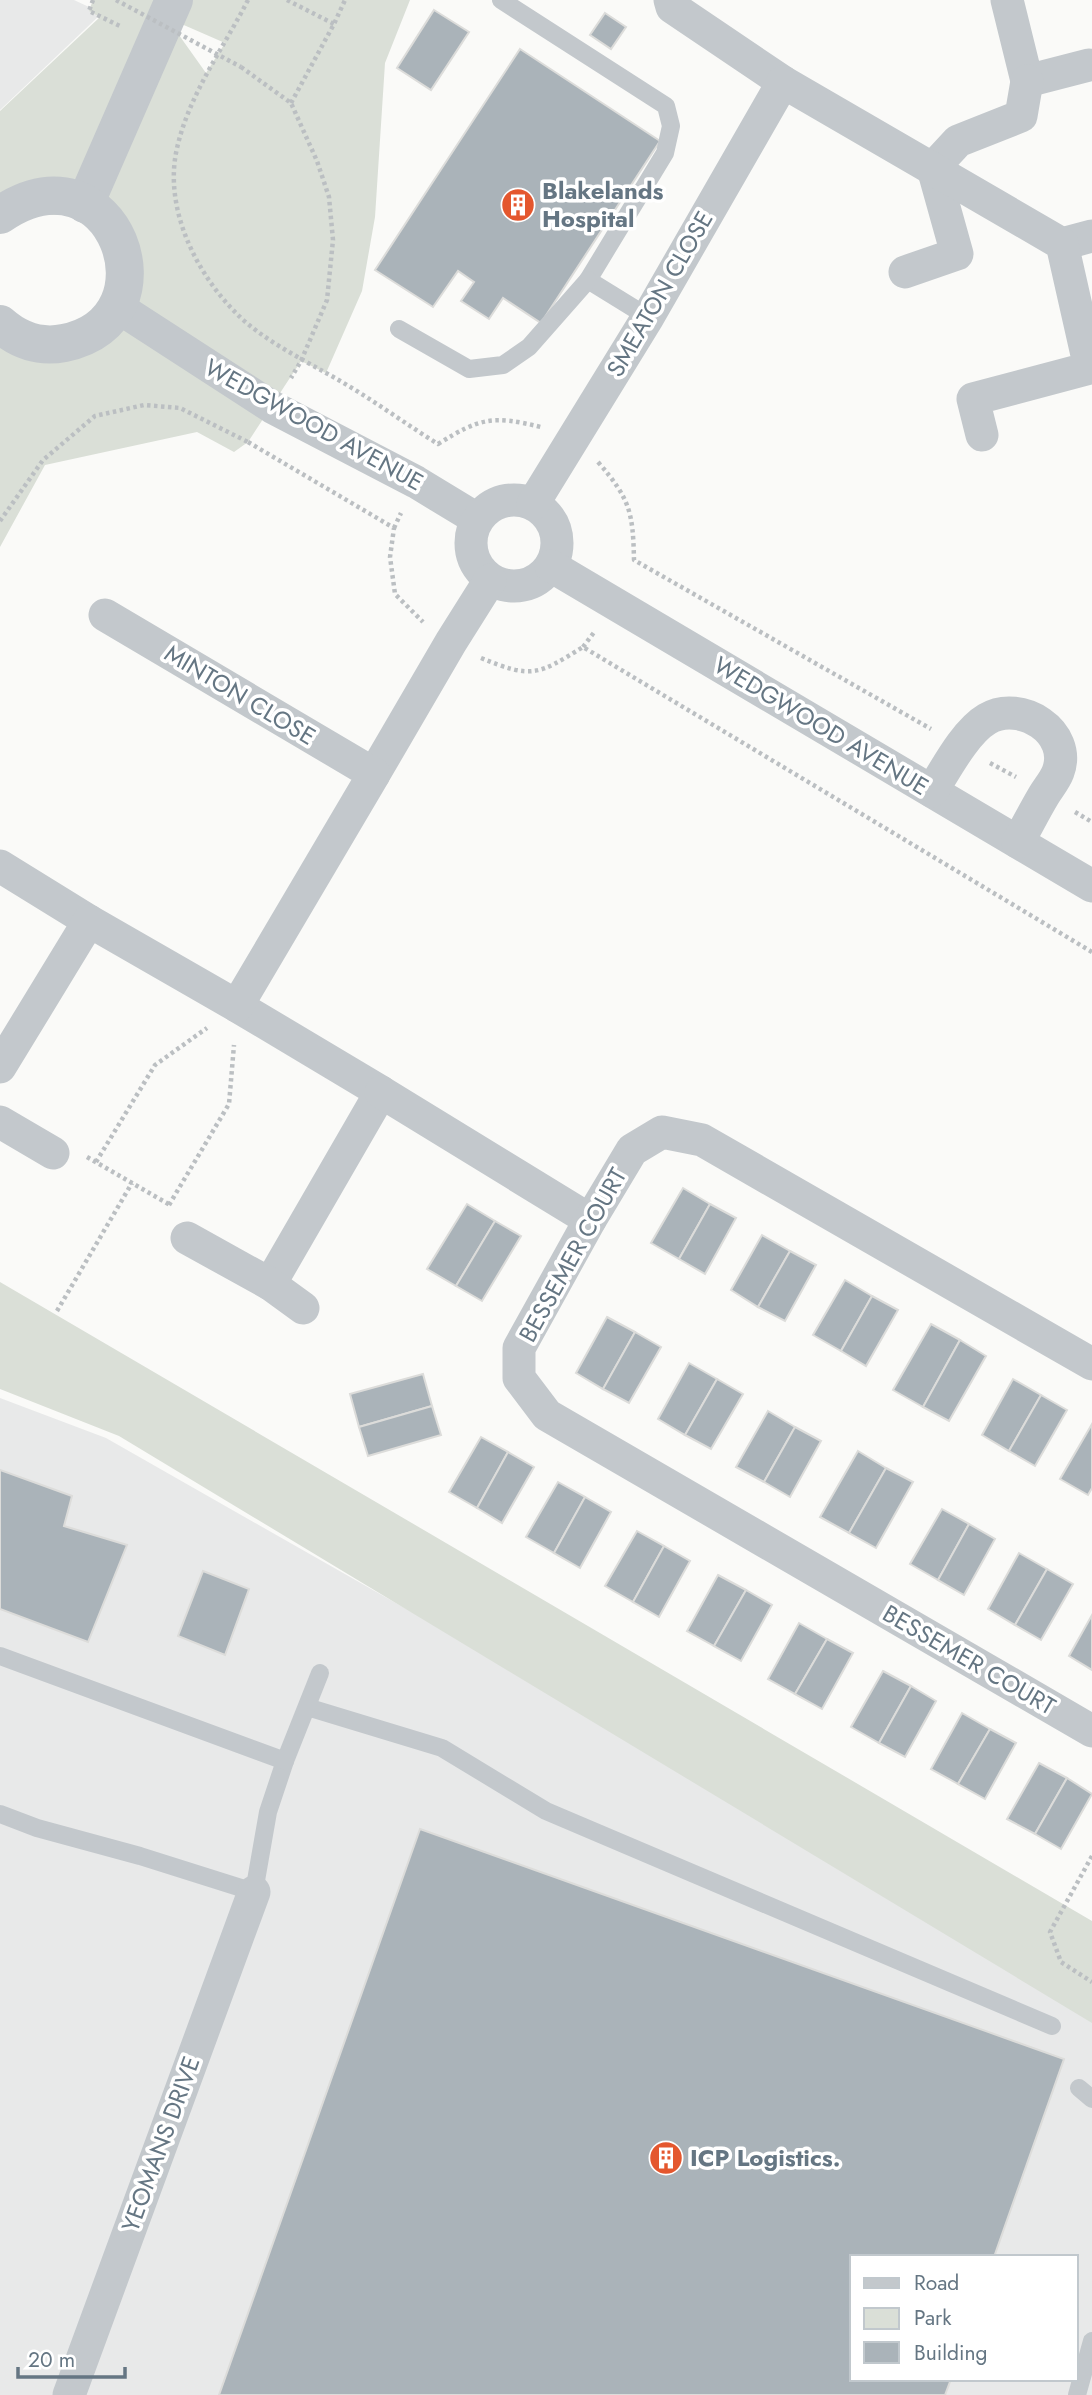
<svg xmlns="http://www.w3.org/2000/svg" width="1092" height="2395" font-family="Jost,sans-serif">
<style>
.built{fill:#e8e9e9;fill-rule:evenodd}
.green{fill:#dadfd7;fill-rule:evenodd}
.building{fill:#aab3b9;stroke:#dcdcda;stroke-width:2}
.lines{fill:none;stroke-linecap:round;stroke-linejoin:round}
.path{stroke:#bbbfc2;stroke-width:4.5;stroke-dasharray:3.5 3.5;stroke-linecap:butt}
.service{stroke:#c3c8cc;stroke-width:18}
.minor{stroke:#c3c8cc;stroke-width:33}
.tertiary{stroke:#c3c8cc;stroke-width:38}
.path-bridge{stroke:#bbbfc2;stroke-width:4.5;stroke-dasharray:3.5 3.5;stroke-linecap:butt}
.labels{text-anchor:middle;stroke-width:7;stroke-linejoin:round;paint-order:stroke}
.poi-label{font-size:24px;font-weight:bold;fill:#657683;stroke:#fff;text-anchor:start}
.street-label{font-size:24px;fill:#657683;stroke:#fff}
</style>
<rect width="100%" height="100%" fill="#fafaf8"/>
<g class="built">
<path d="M0,0H74L102,13L0,110Z"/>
<path d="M0,1398L106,1438L991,1942L1092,2012V2395H0ZM852,2257H1076V2379H852Z"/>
</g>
<g class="green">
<path d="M93,0H410L385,63L375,217L362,291L326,373L301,361L248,442L234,452L197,432L45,465L0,547V324L31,343L116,306L102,215H0V111L100,17L89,11ZM170,19L225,43L206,73L169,21Z"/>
<path d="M0,1282L1092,1921V2023L119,1436L0,1389Z"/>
</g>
<g class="building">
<path d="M434,10L469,32L431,90L397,68Z"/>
<path d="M605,13L626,27L611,49L590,35Z"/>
<path d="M520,49L660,141L541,323L503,298L489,319L461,301L474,282L458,271L433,307L375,270Z"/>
<path d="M683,1188L710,1204L679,1259L651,1243Z"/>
<path d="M467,1204L495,1221L456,1286L427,1269Z"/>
<path d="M710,1204L736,1218L705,1274L679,1259Z"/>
<path d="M495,1221L521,1236L482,1301L456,1286Z"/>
<path d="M762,1235L790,1251L758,1307L731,1290Z"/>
<path d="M790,1251L816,1265L785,1321L758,1307Z"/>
<path d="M845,1280L872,1296L841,1351L813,1335Z"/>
<path d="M872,1296L898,1310L866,1366L841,1351Z"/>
<path d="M607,1317L635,1332L603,1389L576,1373Z"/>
<path d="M931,1324L960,1340L923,1407L893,1390Z"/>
<path d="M635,1332L661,1347L629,1403L603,1389Z"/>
<path d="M960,1340L986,1356L949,1421L923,1407Z"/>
<path d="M689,1363L717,1379L685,1435L658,1419Z"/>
<path d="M423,1374L432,1406L359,1427L350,1394Z"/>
<path d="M717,1379L743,1394L711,1449L685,1435Z"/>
<path d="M1013,1379L1041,1395L1009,1451L982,1435Z"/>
<path d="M1041,1395L1067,1410L1035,1466L1009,1451Z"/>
<path d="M432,1406L441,1435L368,1456L359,1427Z"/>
<path d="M768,1411L795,1427L764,1482L736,1467Z"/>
<path d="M1092,1424V1488L1088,1495L1060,1479Z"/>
<path d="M795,1427L821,1441L790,1497L764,1482Z"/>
<path d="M481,1437L508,1452L477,1508L449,1492Z"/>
<path d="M858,1451L886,1468L849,1533L820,1517Z"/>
<path d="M508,1452L534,1467L502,1523L477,1508Z"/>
<path d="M886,1468L913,1482L876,1548L849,1533Z"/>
<path d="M0,1470L72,1496L64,1526L127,1545L88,1642L0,1609Z"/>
<path d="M558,1482L585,1497L554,1553L526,1537Z"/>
<path d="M585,1497L611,1512L580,1568L554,1553Z"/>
<path d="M942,1509L969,1524L938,1580L910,1564Z"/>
<path d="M969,1524L995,1539L964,1595L938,1580Z"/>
<path d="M637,1531L664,1546L633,1602L605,1586Z"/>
<path d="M664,1546L690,1561L659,1617L633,1602Z"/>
<path d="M1019,1553L1047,1569L1015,1625L988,1609Z"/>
<path d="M1047,1569L1073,1584L1041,1640L1015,1625Z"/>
<path d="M203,1571L249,1589L225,1655L178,1636Z"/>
<path d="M718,1575L746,1590L714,1646L687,1631Z"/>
<path d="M746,1590L772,1605L741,1661L714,1646Z"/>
<path d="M1092,1615V1670L1069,1656Z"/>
<path d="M799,1623L827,1639L795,1694L768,1679Z"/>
<path d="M827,1639L853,1653L822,1709L795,1694Z"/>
<path d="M883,1671L911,1686L879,1743L851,1727Z"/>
<path d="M911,1686L936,1701L905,1757L879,1743Z"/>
<path d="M962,1713L990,1729L958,1784L931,1769Z"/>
<path d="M990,1729L1016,1743L985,1799L958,1784Z"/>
<path d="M1039,1763L1067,1778L1035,1834L1007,1819Z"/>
<path d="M1067,1778L1092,1794L1061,1849L1035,1834Z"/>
<path d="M420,1829L1064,2059L994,2257H852V2379H951L945,2395H219Z"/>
</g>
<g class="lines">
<g class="path">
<path d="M93,0L89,11L122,27"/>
<path d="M248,0C223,49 187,97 176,153C165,211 197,275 238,315C261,338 298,357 326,373C365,394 401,421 438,444C480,418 492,415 541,427"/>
<path d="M287,0L334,24"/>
<path d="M241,67L291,103L317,161L329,197L333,240L327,300L301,361L291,378"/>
<path d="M291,103L334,24L345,0"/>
<path d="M248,442L394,528L390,557L395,594L423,622"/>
<path d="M598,462C630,499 633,512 634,560L931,729"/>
<path d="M0,521L43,460L95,416L144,405L180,408L248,442L249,440"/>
<path d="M394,528L401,513"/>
<path d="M583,647L595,631"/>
<path d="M481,658C532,679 538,675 583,647L1092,952"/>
<path d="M990,763L1016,777"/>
<path d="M1075,812L1092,822"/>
<path d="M87,1157L170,1205"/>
<path d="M96,1162L155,1065L207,1028"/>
<path d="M169,1205L229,1104L234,1045"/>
<path d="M57,1311L132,1183"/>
<path d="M1092,1856L1050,1932L1061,1962L1092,1982"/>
</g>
<g class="service">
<path d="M501,0L666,106L671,126L665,153L588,280L648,317"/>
<path d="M399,329L469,369L503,365L529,347L588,280"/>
<path d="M0,1656L285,1761L268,1812L254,1892L140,1856L37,1828L0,1814"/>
<path d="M307,1707L442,1748L546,1811L1052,2026"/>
<path d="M285,1761L320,1673"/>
<path d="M1079,2088L1092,2099"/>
<path d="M1077,2395L1092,2341"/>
</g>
<g class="minor">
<path d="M670,0L672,7L783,82"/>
<path d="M1007,0L1027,81L1089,65"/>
<path d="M1062,244L1092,236"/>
<path d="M905,272L957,254L933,168L958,141L1021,116L1027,81"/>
<path d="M116,306L272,407L416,482L477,519"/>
<circle cx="514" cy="543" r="43"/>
<path d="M533,504L648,317L783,82L1062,244L1090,368L973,399L982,435"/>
<path d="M551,566L1092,886"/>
<path d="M374,774L451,642L490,580"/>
<path d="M932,791C946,769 965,732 987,719C1020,699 1073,732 1058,772C1055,780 1049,787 1044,795C1035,810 1027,826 1018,842"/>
<path d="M0,866L89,921"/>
<path d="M237,1006L381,1092L270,1284"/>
<path d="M0,1067L89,921L237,1006L374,774L105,615"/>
<path d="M381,1092L590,1220"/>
<path d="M0,1122L53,1153"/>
<path d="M187,1238L270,1284L303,1308"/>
<path d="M1092,1364L702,1140L662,1132L632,1150L590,1220L519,1348V1378L547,1415L1092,1731"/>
<path d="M69,2395L254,1892"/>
</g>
<g class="tertiary">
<path d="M85,204L174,0"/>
<path d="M0,215C114,137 180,320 64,343C39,348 18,340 0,324"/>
</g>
<path class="path-bridge" d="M116,0L241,67"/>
</g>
<defs>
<g id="building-disc" transform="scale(1.75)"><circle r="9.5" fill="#e4572e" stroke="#fff"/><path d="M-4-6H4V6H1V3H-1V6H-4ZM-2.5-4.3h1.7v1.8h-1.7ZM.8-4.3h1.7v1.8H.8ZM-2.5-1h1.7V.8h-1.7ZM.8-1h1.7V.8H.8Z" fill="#fff"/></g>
</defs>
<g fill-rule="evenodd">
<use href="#building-disc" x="518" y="205"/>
<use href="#building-disc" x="666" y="2158"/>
</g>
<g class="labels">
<g class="poi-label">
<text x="542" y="199">Blakelands<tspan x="542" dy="28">Hospital</tspan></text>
<text x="690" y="2166">ICP Logistics.</text>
</g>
<g class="street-label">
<text transform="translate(660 294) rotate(-60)" y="8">SMEATON CLOSE</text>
<text transform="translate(314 425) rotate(29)" y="8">WEDGWOOD AVENUE</text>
<text transform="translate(240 695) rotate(31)" y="8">MINTON CLOSE</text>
<text transform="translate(821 726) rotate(31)" y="8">WEDGWOOD AVENUE</text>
<text transform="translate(573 1255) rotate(-61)" y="8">BESSEMER COURT</text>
<text transform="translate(969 1660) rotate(30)" y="8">BESSEMER COURT</text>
<text transform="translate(161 2144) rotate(-70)" y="8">YEOMANS DRIVE</text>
</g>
</g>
<rect x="850" y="2255" width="228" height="126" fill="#ffffff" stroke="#c1c8cd" stroke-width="2"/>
<rect x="864" y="2278" width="35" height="10" fill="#c3c8cc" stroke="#c1c8cd" stroke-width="2"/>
<text x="914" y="2290" font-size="21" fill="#657683">Road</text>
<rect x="864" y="2308" width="35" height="21" fill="#dadfd7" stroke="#c1c8cd" stroke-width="2"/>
<text x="914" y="2325" font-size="21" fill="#657683">Park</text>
<rect x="864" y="2342" width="35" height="21" fill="#aab3b9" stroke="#c1c8cd" stroke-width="2"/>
<text x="914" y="2360" font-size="21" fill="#657683">Building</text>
<path d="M18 2367v10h107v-10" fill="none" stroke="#657683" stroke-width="3.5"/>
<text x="28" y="2367" font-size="21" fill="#657683" stroke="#ffffff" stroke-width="5" paint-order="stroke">20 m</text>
</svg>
